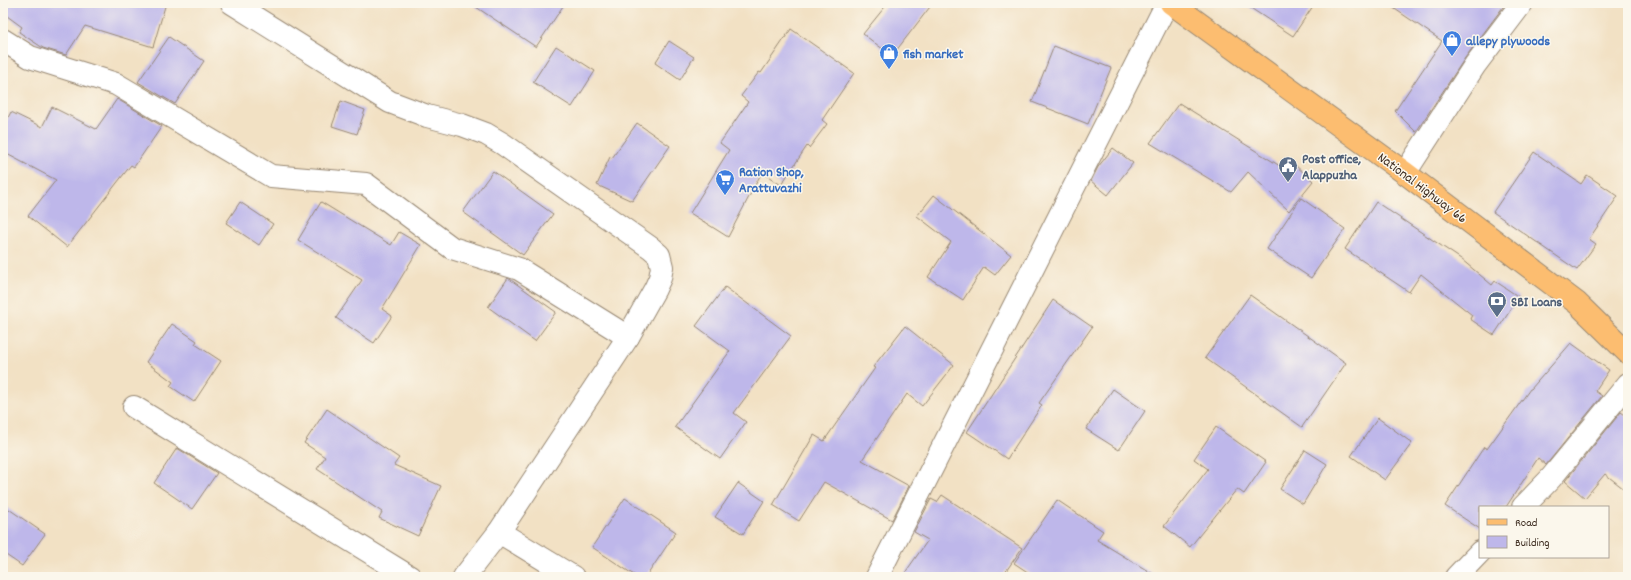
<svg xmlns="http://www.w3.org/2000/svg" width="1631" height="580" font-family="Dekko,sans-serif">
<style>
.building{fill:#beb7ea}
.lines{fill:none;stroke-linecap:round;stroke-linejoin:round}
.minor-casing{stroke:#968671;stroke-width:24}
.major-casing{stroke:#968671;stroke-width:24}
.minor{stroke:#fff;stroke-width:22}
.major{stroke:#fcbd6f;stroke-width:22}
.labels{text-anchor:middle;stroke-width:3;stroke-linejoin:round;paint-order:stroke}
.shop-label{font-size:14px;font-weight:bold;fill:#366cbe;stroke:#fbf7ec;text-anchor:start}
.service-label{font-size:14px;font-weight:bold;fill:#4e5e75;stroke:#fbf7ec;text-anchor:start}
.street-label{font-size:14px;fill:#3b2a1e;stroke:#fbf7ec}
</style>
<rect width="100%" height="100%" fill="#fbf7ec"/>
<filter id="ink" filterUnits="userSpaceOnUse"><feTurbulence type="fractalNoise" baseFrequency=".025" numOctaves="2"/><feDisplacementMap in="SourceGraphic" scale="8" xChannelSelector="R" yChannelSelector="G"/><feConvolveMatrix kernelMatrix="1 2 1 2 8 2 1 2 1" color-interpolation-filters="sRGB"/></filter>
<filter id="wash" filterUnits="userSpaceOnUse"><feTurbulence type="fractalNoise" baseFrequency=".012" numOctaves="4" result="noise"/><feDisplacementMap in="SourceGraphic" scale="16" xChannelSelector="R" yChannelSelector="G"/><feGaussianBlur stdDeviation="0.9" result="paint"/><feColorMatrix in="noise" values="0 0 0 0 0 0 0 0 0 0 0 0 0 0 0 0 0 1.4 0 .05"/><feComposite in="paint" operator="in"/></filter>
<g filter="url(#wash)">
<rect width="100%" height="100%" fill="#f2e1c4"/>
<g id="blocks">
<g class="building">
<path d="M3,3H166L153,47L85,26L66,55L43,48L19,32L22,27L3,13Z"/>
<path d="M470,3H565L536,47Z"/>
<path d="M888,3H933L892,56L863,34Z"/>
<path d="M1243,3H1315L1293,36Z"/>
<path d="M1386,3H1506L1465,58L1416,132L1395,111L1442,41Z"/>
<path d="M791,29L854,73L822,120L827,124L809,148L807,146L781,185L762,172L728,237L690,213L729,150L720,143L748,102L741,96L759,72L761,73Z"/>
<path d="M169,37L204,61L175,104L138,82Z"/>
<path d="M669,41L694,57L680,80L655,63Z"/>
<path d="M556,46L595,71L572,107L533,82Z"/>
<path d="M1054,46L1111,68L1088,124L1032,102Z"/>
<path d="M117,99L162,126L134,167L131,165L67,247L28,216L56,180L3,152V127L11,112L42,127L52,107L96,129Z"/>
<path d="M341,101L365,110L357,134L332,126Z"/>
<path d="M1179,103L1280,166L1287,158L1313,181L1289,211L1248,172L1231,192L1150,143Z"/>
<path d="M637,123L670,146L632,201L597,185L610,157L612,158Z"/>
<path d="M1113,148L1133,163L1108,195L1091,181L1098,167Z"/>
<path d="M1534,152L1581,184L1587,175L1618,196L1589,239L1596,244L1577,270L1493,212Z"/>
<path d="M493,171L553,214L523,255L463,212Z"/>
<path d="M934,195L1011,255L995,275L984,267L963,300L928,277L951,242L917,216Z"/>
<path d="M1301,198L1345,229L1311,278L1267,249Z"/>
<path d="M240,202L273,224L259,245L226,223Z"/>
<path d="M321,202L391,245L399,232L421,245L382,309L392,316L374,343L336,318L362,280L298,240Z"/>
<path d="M1376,202L1461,259L1492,285L1495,281L1519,297L1494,335L1470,319L1472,315L1421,274L1409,292L1345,249Z"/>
<path d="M508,278L511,280L556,312L535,341L488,307Z"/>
<path d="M725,287L791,336L734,413L746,422L720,459L675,427L730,351L696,326Z"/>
<path d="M1250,295L1346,363L1302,427L1205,358Z"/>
<path d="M1053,300L1092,327L1039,403L1042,405L1007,459L967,432Z"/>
<path d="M172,324L197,341L195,344L221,361L194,402L170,386L173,382L146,362Z"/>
<path d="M905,326L954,365L922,406L907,394L862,460L909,486L892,520L824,482L799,521L773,505L814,435L824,441L875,368L873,367Z"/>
<path d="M1571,343L1609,370L1595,391L1602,396L1546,465L1538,458L1506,507H1480V529L1445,506L1484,447L1487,449L1530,389H1531Z"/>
<path d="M1113,389L1145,411L1119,450L1086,429Z"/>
<path d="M327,409L399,458L394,465L441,486L418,536L379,518L382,512L317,469L325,457L304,443Z"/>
<path d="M1621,412L1628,417V492L1605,474L1585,498L1565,481Z"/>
<path d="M1378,418L1412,443L1385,480L1351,456Z"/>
<path d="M1216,427L1266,462L1244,494L1237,489L1190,547L1164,526L1208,469L1194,459Z"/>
<path d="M177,448L217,473L192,509L154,483Z"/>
<path d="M1305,450L1327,464L1303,504L1280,489Z"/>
<path d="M738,483L764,501L743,534L715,517Z"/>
<path d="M942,495L1022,548L1002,577H902L928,540L914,532L931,499L937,502Z"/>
<path d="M625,498L676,532L646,577H637L592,547Z"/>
<path d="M1057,500L1103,531L1097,540L1158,577H1035L1014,563Z"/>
<path d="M3,505L45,534L22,566L3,553Z"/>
</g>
</g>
</g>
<g filter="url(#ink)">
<use href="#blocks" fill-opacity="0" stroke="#968671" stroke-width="1"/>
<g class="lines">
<g class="minor-casing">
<g id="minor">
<path d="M232,3L390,102L427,116L462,125L486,134L503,144L651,248L659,255L662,267L660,278L655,289L628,337L499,532"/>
<path d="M3,40L30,57L116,84L271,176L366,184L452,248L519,269L628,337"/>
<path d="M1405,173L1475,65L1522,3"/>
<path d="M134,407L410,577"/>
<path d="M1523,507L1551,478L1628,384"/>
<path d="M464,577L499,532L573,577"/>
<path d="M877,577L1167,3"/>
<path d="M1456,577L1480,552"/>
</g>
</g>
<g class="major-casing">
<path id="major" d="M1171,3L1405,173L1577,303L1628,353"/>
</g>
<use href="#minor" class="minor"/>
<use href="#major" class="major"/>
</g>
</g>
<defs>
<g id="shop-pin" transform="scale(1)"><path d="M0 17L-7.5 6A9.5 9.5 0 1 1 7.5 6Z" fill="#3f7fe0" stroke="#fbf7ec"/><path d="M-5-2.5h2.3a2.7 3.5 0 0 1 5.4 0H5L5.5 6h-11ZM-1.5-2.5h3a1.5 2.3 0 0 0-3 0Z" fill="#fff"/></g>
<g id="civic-pin" transform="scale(1)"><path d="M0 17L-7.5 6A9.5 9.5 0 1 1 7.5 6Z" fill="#5c6f8a" stroke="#fbf7ec"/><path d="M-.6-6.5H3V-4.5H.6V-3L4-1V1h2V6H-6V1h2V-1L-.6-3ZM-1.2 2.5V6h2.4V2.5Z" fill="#fff"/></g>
<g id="supermarket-pin" transform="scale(1)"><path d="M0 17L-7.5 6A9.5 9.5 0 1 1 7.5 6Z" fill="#3f7fe0" stroke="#fbf7ec"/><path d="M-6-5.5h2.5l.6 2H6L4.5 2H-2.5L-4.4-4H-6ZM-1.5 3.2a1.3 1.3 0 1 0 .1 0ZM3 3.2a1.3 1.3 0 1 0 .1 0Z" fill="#fff"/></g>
<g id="bank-pin" transform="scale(1)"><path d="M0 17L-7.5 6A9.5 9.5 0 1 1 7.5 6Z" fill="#5c6f8a" stroke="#fbf7ec"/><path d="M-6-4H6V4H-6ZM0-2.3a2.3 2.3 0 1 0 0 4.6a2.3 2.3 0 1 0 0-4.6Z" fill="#fff"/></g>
</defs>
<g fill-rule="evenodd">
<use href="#shop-pin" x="1452" y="40"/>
<use href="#shop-pin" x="889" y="53"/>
<use href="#civic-pin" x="1288" y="166"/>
<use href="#supermarket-pin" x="725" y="179"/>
<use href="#bank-pin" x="1497" y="301"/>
</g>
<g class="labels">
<g class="shop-label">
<text x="1466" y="45">allepy plywoods</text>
<text x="903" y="58">fish market</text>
<text x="739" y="176">Ration Shop,<tspan x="739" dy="16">Arattuvazhi</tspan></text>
</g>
<g class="service-label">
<text x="1302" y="163">Post office,<tspan x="1302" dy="16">Alappuzha</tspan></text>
<text x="1511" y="306">SBI Loans</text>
</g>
<g class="street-label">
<text transform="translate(1423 187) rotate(37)" y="5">National Highway 66</text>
</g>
</g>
<rect width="1631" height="580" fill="none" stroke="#fbf7ec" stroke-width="16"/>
<rect x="1479" y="506" width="130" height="52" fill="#fbf7ec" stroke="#aea59a"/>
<rect x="1487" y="519" width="20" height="6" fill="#fcbd6f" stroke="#aea59a"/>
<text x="1515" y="526" font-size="12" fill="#3b2a1e">Road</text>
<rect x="1487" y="536" width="20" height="12" fill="#beb7ea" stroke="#aea59a"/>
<text x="1515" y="546" font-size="12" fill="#3b2a1e">Building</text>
</svg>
